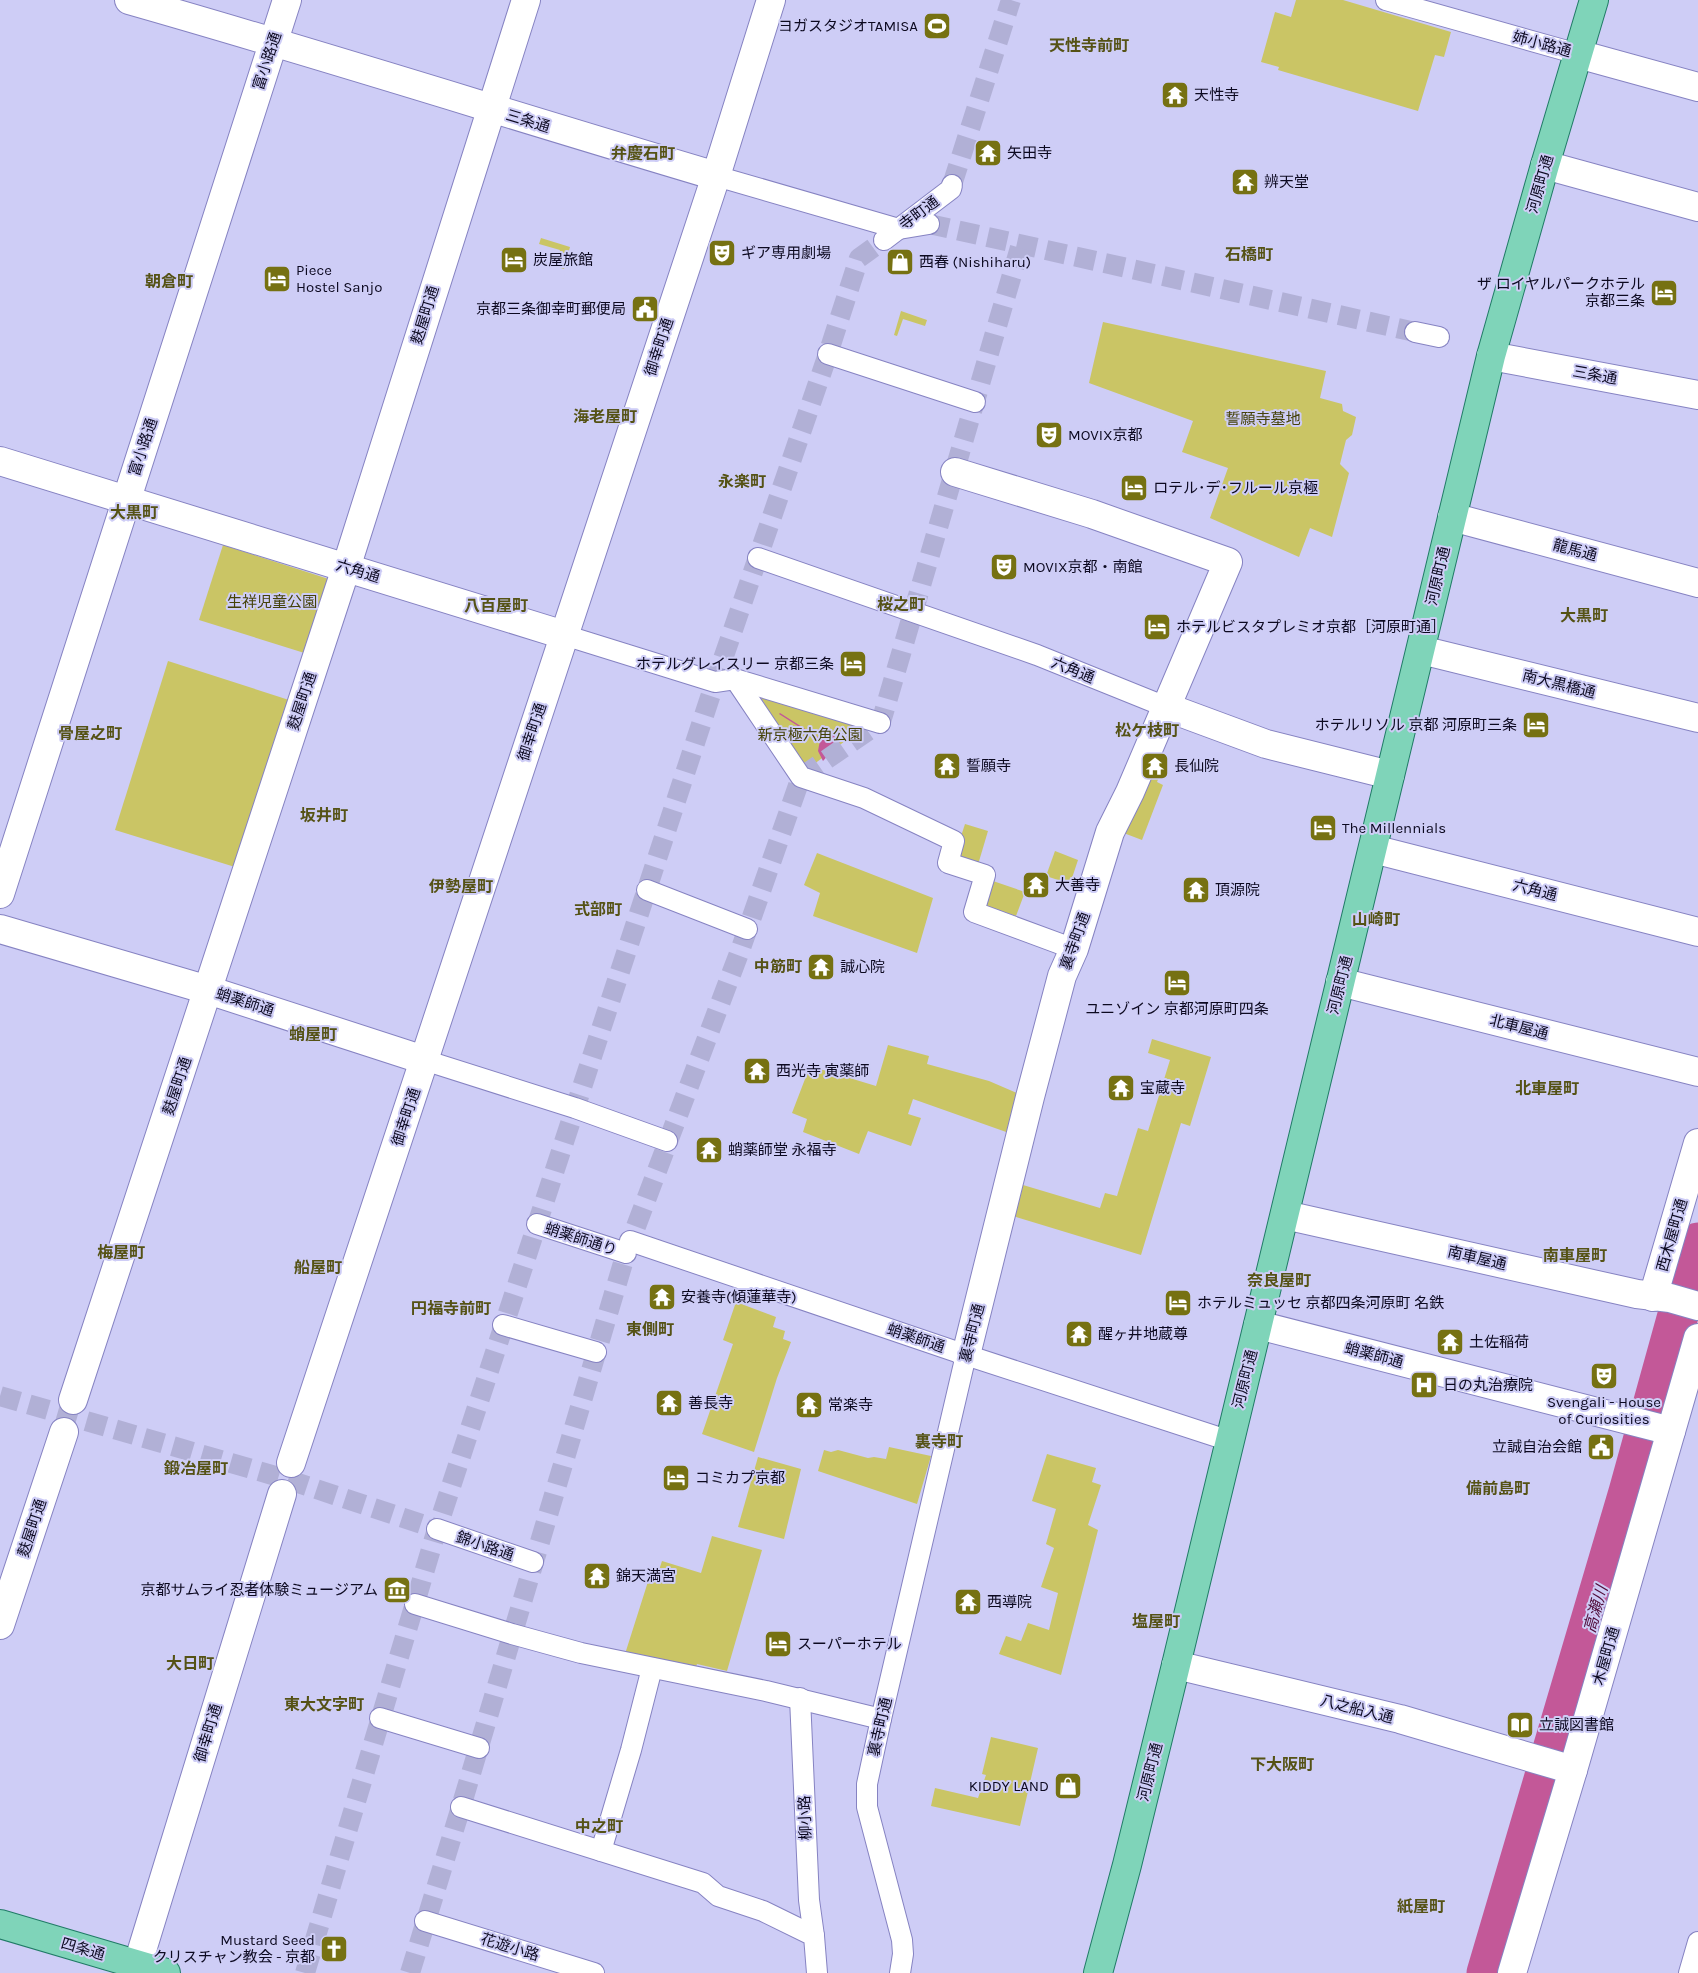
<svg xmlns="http://www.w3.org/2000/svg" width="1698" height="1973" font-family="Karla,'Noto Sans JP',sans-serif">
<style>
.green{fill:#cac565}
.water{fill:#c35898}
.lines{fill:none;stroke-linecap:round;stroke-linejoin:round}
.river{stroke:#c35898;stroke-width:41}
.pedestrian-tunnel{stroke:#b1b0d6;stroke-width:20;stroke-dasharray:20 10;stroke-linecap:butt}
.pedestrian-casing{stroke:#8683c2;stroke-width:22}
.minor-casing{stroke:#8683c2;stroke-width:30}
.tertiary-casing{stroke:#8683c2;stroke-width:30}
.primary-casing{stroke:#207b66;stroke-width:30}
.pedestrian{stroke:#fff;stroke-width:20}
.minor{stroke:#fff;stroke-width:28}
.tertiary{stroke:#fff;stroke-width:28}
.primary{stroke:#7fd4b9;stroke-width:28}
.labels{text-anchor:middle;stroke-width:4;stroke-linejoin:round;paint-order:stroke}
.poi-label{font-size:15px;fill:#0c0920;stroke:#cecdf6;text-anchor:start}
.street-label{font-size:15px;fill:#0c0920;stroke:#cecdf6}
.park-label{font-size:15px;fill:#454208;stroke:#cecdf6}
.neighbourhood-label{font-size:16px;font-weight:bold;fill:#555215;stroke:#cecdf6}
.water-label{font-size:16px;font-style:italic;fill:#500b38;stroke:#cecdf6}
</style>
<rect width="100%" height="100%" fill="#cecdf6"/>
<g class="green">
<path d="M1296,0H1343L1451,32L1444,57L1435,55L1418,111L1278,70L1279,67L1261,62L1275,12L1291,17Z"/>
<path d="M541,238L570,247L564,269L555,266L560,250L539,244Z"/>
<path d="M901,311L927,320L925,326L903,319L897,336L894,335Z"/>
<path d="M1103,322L1326,371L1320,398L1342,404L1343,411L1356,417L1352,435L1346,440L1340,464L1349,473L1332,537L1310,528L1299,557L1210,518L1228,468L1182,452L1193,421L1089,383Z"/>
<path d="M223,545L338,582L314,656L199,620Z"/>
<path d="M168,661L289,700L235,867L115,830Z"/>
<path d="M759,694L864,727L802,773Z"/>
<path d="M1144,772L1159,777L1157,782L1163,785L1142,840L1121,832Z"/>
<path d="M965,824L988,831L977,868L953,861Z"/>
<path d="M1055,851L1078,860L1070,884L1046,876Z"/>
<path d="M817,853L933,898L917,953L813,916L820,893L804,885Z"/>
<path d="M993,881L1025,892L1016,916L984,905Z"/>
<path d="M1152,1039L1211,1057L1190,1126L1181,1123L1141,1255L1013,1216L1023,1185L1100,1208L1105,1193L1117,1196L1138,1128L1148,1131L1170,1060L1148,1053Z"/>
<path d="M888,1045L929,1056L927,1064L989,1081L1019,1094L1009,1133L913,1099L908,1114L921,1118L911,1146L868,1131L859,1154L803,1132L807,1119L792,1113L810,1066L876,1086Z"/>
<path d="M736,1302L776,1317L773,1327L785,1331L783,1339L791,1342L777,1378L754,1452L702,1434L733,1344L723,1340Z"/>
<path d="M889,1447L931,1456L917,1504L818,1471L824,1450L831,1452L838,1450L868,1458L874,1457L886,1459Z"/>
<path d="M1047,1454L1096,1468L1092,1482L1101,1485L1088,1525L1098,1530L1061,1675L999,1654L1006,1636L1021,1641L1028,1623L1049,1630L1058,1593L1041,1587L1054,1548L1046,1544L1056,1509L1032,1501Z"/>
<path d="M758,1457L801,1469L784,1539L738,1527Z"/>
<path d="M712,1536L762,1550L727,1671L697,1664L695,1670L625,1654L652,1569L659,1570L662,1561L701,1573Z"/>
<path d="M991,1737L1038,1748L1020,1826L931,1806L935,1788L978,1798L986,1775L982,1774Z"/>
</g>
<path class="water" d="M780,713L821,739C829,732 836,731 845,736L823,761L818,751L820,740L779,714Z"/>
<g class="lines">
<path class="river" d="M1487,1973L1629,1492L1698,1243"/>
<g class="pedestrian-tunnel">
<path d="M952,185L1011,0"/>
<path d="M929,224L1415,332"/>
<path d="M0,1396L286,1479L437,1529"/>
<path d="M305,1973L437,1529L715,682L828,354L859,258L884,240"/>
<path d="M410,1973L461,1807L626,1253L741,948L801,777L881,722L1021,244"/>
</g>
<g class="pedestrian-casing">
<g id="pedestrian">
<path d="M1386,0L1578,54"/>
<path d="M716,176L899,229L929,224"/>
<path d="M884,240L951,189L952,185"/>
<path d="M1415,332L1439,337"/>
<path d="M828,354L975,402"/>
<path d="M758,558L1037,655L1166,707"/>
<path d="M564,635L715,682L735,679L801,777L864,798L954,841L948,863L985,875L974,912L1074,949"/>
<path d="M735,679L880,723"/>
<path d="M647,890L747,929"/>
<path d="M424,1060L575,1108L667,1141"/>
<path d="M537,1224L626,1253"/>
<path d="M630,1241L966,1355L1230,1441"/>
<path d="M503,1325L596,1352"/>
<path d="M437,1529L533,1562"/>
<path d="M415,1604L512,1634L581,1653L766,1691L881,1719"/>
<path d="M800,1698L809,1900L814,1936"/>
<path d="M380,1718L479,1748"/>
<path d="M461,1807L703,1883L718,1896L763,1911L814,1936L817,1973"/>
<path d="M601,1851L631,1750L652,1668"/>
<path d="M425,1921L594,1973"/>
<path d="M900,1973L903,1954L902,1940L867,1807V1784L881,1719L966,1355"/>
<path d="M1689,1973L1698,1942"/>
</g>
</g>
<g class="minor-casing">
<g id="minor">
<path d="M129,0C326,56 520,118 716,176"/>
<path d="M1578,54L1698,87"/>
<path d="M1545,165L1698,207"/>
<path d="M0,461L564,635"/>
<path d="M955,472L1092,514L1228,562L1130,792L1110,832L1074,949L1062,976L1030,1097L966,1355"/>
<path d="M1452,517L1698,583"/>
<path d="M1421,650L1698,718"/>
<path d="M1166,707L1266,744L1390,775"/>
<path d="M1373,849L1698,932"/>
<path d="M0,894L287,0"/>
<path d="M0,929L208,990L424,1060"/>
<path d="M1340,982L1698,1072"/>
<path d="M1285,1215L1637,1294L1670,1298L1698,1306"/>
<path d="M1653,1297L1698,1143"/>
<path d="M1258,1325L1671,1431"/>
<path d="M73,1400L346,568L526,0"/>
<path d="M291,1463L716,176L771,0"/>
<path d="M0,1625L64,1432"/>
<path d="M1176,1665L1400,1719L1573,1770"/>
<path d="M135,1973L282,1494"/>
<path d="M1512,1973L1573,1770L1698,1338"/>
</g>
</g>
<g class="tertiary-casing">
<path id="tertiary" d="M1491,356L1698,395"/>
</g>
<g class="primary-casing">
<g id="primary">
<path d="M0,1924L166,1973"/>
<path d="M1098,1973L1127,1865L1176,1665L1491,356L1545,165L1594,0"/>
</g>
</g>
<use href="#pedestrian" class="pedestrian"/>
<use href="#minor" class="minor"/>
<use href="#tertiary" class="tertiary"/>
<use href="#primary" class="primary"/>
</g>
<defs>
<g id="stadium-square" transform="scale(1.4375)"><rect x="-9" y="-9" width="18" height="18" rx="4" fill="#767112" stroke="#cecdf6"/><path d="M0-5a6.5 5 0 1 0 0 10a6.5 5 0 1 0 0-10ZM-3.5-1.8h7v3.6h-7Z" fill="#fff"/></g>
<g id="temple-square" transform="scale(1.4375)"><rect x="-9" y="-9" width="18" height="18" rx="4" fill="#767112" stroke="#cecdf6"/><path d="M0-6L5-2H3V0L6.5 2.5H4V6H1.5V3h-3V6H-4V2.5H-6.5L-3 0V-2H-5Z" fill="#fff"/></g>
<g id="theatre-square" transform="scale(1.4375)"><rect x="-9" y="-9" width="18" height="18" rx="4" fill="#767112" stroke="#cecdf6"/><path d="M-5-5.5Q0-4 5-5.5V0Q5 5 0 6Q-5 5-5 0ZM-3.3-2.5H-1v1.5H-3.3ZM1-2.5H3.3v1.5H1ZM-2.8 1Q0 5.5 2.8 1Z" fill="#fff"/></g>
<g id="hotel-square" transform="scale(1.4375)"><rect x="-9" y="-9" width="18" height="18" rx="4" fill="#767112" stroke="#cecdf6"/><path d="M-6-4.5h1.5V1H6V5H4.5V3h-9V5H-6ZM-4 0a1.8 1.8 0 1 1 3.6 0ZM.5 0V-2.5h3Q6-2.5 6 0Z" fill="#fff"/></g>
<g id="shop-square" transform="scale(1.4375)"><rect x="-9" y="-9" width="18" height="18" rx="4" fill="#767112" stroke="#cecdf6"/><path d="M-5-2.5h2.3a2.7 3.5 0 0 1 5.4 0H5L5.5 6h-11ZM-1.5-2.5h3a1.5 2.3 0 0 0-3 0Z" fill="#fff"/></g>
<g id="civic-square" transform="scale(1.4375)"><rect x="-9" y="-9" width="18" height="18" rx="4" fill="#767112" stroke="#cecdf6"/><path d="M-.6-6.5H3V-4.5H.6V-3L4-1V1h2V6H-6V1h2V-1L-.6-3ZM-1.2 2.5V6h2.4V2.5Z" fill="#fff"/></g>
<g id="hospital-square" transform="scale(1.4375)"><rect x="-9" y="-9" width="18" height="18" rx="4" fill="#767112" stroke="#cecdf6"/><path d="M-5-5h3v3.5h4V-5h3V5h-3V1.5h-4V5h-3Z" fill="#fff"/></g>
<g id="museum-square" transform="scale(1.4375)"><rect x="-9" y="-9" width="18" height="18" rx="4" fill="#767112" stroke="#cecdf6"/><path d="M0-6L6-3V-2H-6V-3ZM-5-1h2V3h-2ZM-1-1h2V3h-2ZM3-1h2V3H3ZM-6 4H6V6H-6Z" fill="#fff"/></g>
<g id="library-square" transform="scale(1.4375)"><rect x="-9" y="-9" width="18" height="18" rx="4" fill="#767112" stroke="#cecdf6"/><path d="M-6-4Q-3-5.5-.7-3.5V5Q-3 3-6 4ZM6-4Q3-5.5 .7-3.5V5Q3 3 6 4Z" fill="#fff"/></g>
<g id="church-square" transform="scale(1.4375)"><rect x="-9" y="-9" width="18" height="18" rx="4" fill="#767112" stroke="#cecdf6"/><path d="M-1.2-6h2.4v3.5h3.3v2.4h-3.3V6h-2.4V-.1h-3.3v-2.4h3.3Z" fill="#fff"/></g>
</defs>
<g fill-rule="evenodd">
<use href="#stadium-square" x="937" y="26"/>
<use href="#temple-square" x="1175" y="95"/>
<use href="#temple-square" x="988" y="153"/>
<use href="#temple-square" x="1245" y="182"/>
<use href="#theatre-square" x="722" y="253"/>
<use href="#hotel-square" x="514" y="260"/>
<use href="#shop-square" x="900" y="262"/>
<use href="#hotel-square" x="277" y="279"/>
<use href="#hotel-square" x="1664" y="293"/>
<use href="#civic-square" x="645" y="309"/>
<use href="#theatre-square" x="1049" y="435"/>
<use href="#hotel-square" x="1134" y="488"/>
<use href="#theatre-square" x="1004" y="567"/>
<use href="#hotel-square" x="1157" y="627"/>
<use href="#hotel-square" x="853" y="664"/>
<use href="#hotel-square" x="1536" y="725"/>
<use href="#temple-square" x="947" y="766"/>
<use href="#temple-square" x="1155" y="766"/>
<use href="#hotel-square" x="1323" y="828"/>
<use href="#temple-square" x="1036" y="885"/>
<use href="#temple-square" x="1196" y="890"/>
<use href="#temple-square" x="821" y="967"/>
<use href="#hotel-square" x="1177" y="983"/>
<use href="#temple-square" x="757" y="1071"/>
<use href="#temple-square" x="1121" y="1088"/>
<use href="#temple-square" x="709" y="1150"/>
<use href="#temple-square" x="662" y="1297"/>
<use href="#hotel-square" x="1178" y="1303"/>
<use href="#temple-square" x="1079" y="1334"/>
<use href="#temple-square" x="1450" y="1342"/>
<use href="#theatre-square" x="1604" y="1376"/>
<use href="#hospital-square" x="1424" y="1385"/>
<use href="#temple-square" x="669" y="1403"/>
<use href="#temple-square" x="809" y="1405"/>
<use href="#civic-square" x="1601" y="1447"/>
<use href="#hotel-square" x="676" y="1478"/>
<use href="#temple-square" x="597" y="1576"/>
<use href="#museum-square" x="397" y="1590"/>
<use href="#temple-square" x="968" y="1602"/>
<use href="#hotel-square" x="778" y="1644"/>
<use href="#library-square" x="1520" y="1725"/>
<use href="#shop-square" x="1068" y="1786"/>
<use href="#church-square" x="334" y="1949"/>
</g>
<g class="labels">
<g class="poi-label">
<text x="918" y="31" text-anchor="end">ヨガスタジオTAMISA</text>
<text x="1194" y="100">天性寺</text>
<text x="1007" y="158">矢田寺</text>
<text x="1264" y="187">辨天堂</text>
<text x="741" y="258">ギア専用劇場</text>
<text x="533" y="265">炭屋旅館</text>
<text x="919" y="267">西春 (Nishiharu)</text>
<text x="296" y="275">Piece<tspan x="296" dy="17">Hostel Sanjo</tspan></text>
<text x="1645" y="289" text-anchor="end">ザ ロイヤルパークホテル<tspan x="1645" dy="17">京都三条</tspan></text>
<text x="626" y="314" text-anchor="end">京都三条御幸町郵便局</text>
<text x="1068" y="440">MOVIX京都</text>
<text x="1153" y="493">ロテル･デ･フルール京極</text>
<text x="1023" y="572">MOVIX京都・南館</text>
<text x="1176" y="632">ホテルビスタプレミオ京都［河原町通］</text>
<text x="834" y="669" text-anchor="end">ホテルグレイスリー 京都三条</text>
<text x="1517" y="730" text-anchor="end">ホテルリソル 京都 河原町三条</text>
<text x="966" y="771">誓願寺</text>
<text x="1174" y="771">長仙院</text>
<text x="1342" y="833">The Millennials</text>
<text x="1055" y="890">大善寺</text>
<text x="1215" y="895">頂源院</text>
<text x="840" y="972">誠心院</text>
<text x="1177" y="1014" text-anchor="middle">ユニゾイン 京都河原町四条</text>
<text x="776" y="1076">西光寺 寅薬師</text>
<text x="1140" y="1093">宝蔵寺</text>
<text x="728" y="1155">蛸薬師堂 永福寺</text>
<text x="681" y="1302">安養寺(傾蓮華寺)</text>
<text x="1197" y="1308">ホテルミュッセ 京都四条河原町 名鉄</text>
<text x="1098" y="1339">醒ヶ井地蔵尊</text>
<text x="1469" y="1347">土佐稲荷</text>
<text x="1443" y="1390">日の丸治療院</text>
<text x="1604" y="1407" text-anchor="middle">Svengali - House<tspan x="1604" dy="17">of Curiosities</tspan></text>
<text x="688" y="1408">善長寺</text>
<text x="828" y="1410">常楽寺</text>
<text x="1582" y="1452" text-anchor="end">立誠自治会館</text>
<text x="695" y="1483">コミカプ京都</text>
<text x="616" y="1581">錦天満宮</text>
<text x="378" y="1595" text-anchor="end">京都サムライ忍者体験ミュージアム</text>
<text x="987" y="1607">西導院</text>
<text x="797" y="1649">スーパーホテル</text>
<text x="1539" y="1730">立誠図書館</text>
<text x="1049" y="1791" text-anchor="end">KIDDY LAND</text>
<text x="315" y="1945" text-anchor="end">Mustard Seed<tspan x="315" dy="17">クリスチャン教会 - 京都</tspan></text>
</g>
<g class="street-label">
<text transform="translate(1542 44) rotate(15)" y="5">姉小路通</text>
<text transform="translate(267 61) rotate(-72)" y="5">富小路通</text>
<text transform="translate(528 121) rotate(17)" y="5">三条通</text>
<text transform="translate(1540 184) rotate(-74)" y="5">河原町通</text>
<text transform="translate(919 213) rotate(-37)" y="5">寺町通</text>
<text transform="translate(425 315) rotate(-73)" y="5">麩屋町通</text>
<text transform="translate(659 347) rotate(-72)" y="5">御幸町通</text>
<text transform="translate(1595 375) rotate(10)" y="5">三条通</text>
<text transform="translate(143 447) rotate(-72)" y="5">富小路通</text>
<text transform="translate(1575 550) rotate(15)" y="5">龍馬通</text>
<text transform="translate(358 571) rotate(17)" y="5">六角通</text>
<text transform="translate(1438 576) rotate(-77)" y="5">河原町通</text>
<text transform="translate(1073 670) rotate(22)" y="5">六角通</text>
<text transform="translate(1559 684) rotate(14)" y="5">南大黒橋通</text>
<text transform="translate(302 701) rotate(-72)" y="5">麩屋町通</text>
<text transform="translate(532 732) rotate(-72)" y="5">御幸町通</text>
<text transform="translate(1535 890) rotate(14)" y="5">六角通</text>
<text transform="translate(1075 941) rotate(-70)" y="5">裏寺町通</text>
<text transform="translate(1340 985) rotate(-76)" y="5">河原町通</text>
<text transform="translate(245 1002) rotate(18)" y="5">蛸薬師通</text>
<text transform="translate(1519 1027) rotate(14)" y="5">北車屋通</text>
<text transform="translate(177 1086) rotate(-72)" y="5">麩屋町通</text>
<text transform="translate(406 1117) rotate(-72)" y="5">御幸町通</text>
<text transform="translate(1672 1235) rotate(-74)" y="5">西木屋町通</text>
<text transform="translate(581 1239) rotate(18)" y="5">蛸薬師通り</text>
<text transform="translate(1477 1258) rotate(13)" y="5">南車屋通</text>
<text transform="translate(972 1333) rotate(-76)" y="5">裏寺町通</text>
<text transform="translate(916 1338) rotate(19)" y="5">蛸薬師通</text>
<text transform="translate(1374 1355) rotate(15)" y="5">蛸薬師通</text>
<text transform="translate(1245 1379) rotate(-76)" y="5">河原町通</text>
<text transform="translate(32 1528) rotate(-72)" y="5">麩屋町通</text>
<text transform="translate(485 1546) rotate(19)" y="5">錦小路通</text>
<text transform="translate(1606 1656) rotate(-74)" y="5">木屋町通</text>
<text transform="translate(1357 1709) rotate(14)" y="5">八之船入通</text>
<text transform="translate(880 1727) rotate(-77)" y="5">裏寺町通</text>
<text transform="translate(208 1733) rotate(-73)" y="5">御幸町通</text>
<text transform="translate(1150 1772) rotate(-76)" y="5">河原町通</text>
<text transform="translate(805 1818) rotate(-92)" y="5">柳小路</text>
<text transform="translate(510 1947) rotate(17)" y="5">花遊小路</text>
<text transform="translate(83 1949) rotate(16)" y="5">四条通</text>
</g>
<g class="park-label">
<text x="1263" y="424">誓願寺墓地</text>
<text x="272" y="607">生祥児童公園</text>
<text x="810" y="740">新京極六角公園</text>
</g>
<g class="neighbourhood-label">
<text x="1089" y="51">天性寺前町</text>
<text x="643" y="159">弁慶石町</text>
<text x="1249" y="260">石橋町</text>
<text x="169" y="287">朝倉町</text>
<text x="605" y="422">海老屋町</text>
<text x="742" y="487">永楽町</text>
<text x="134" y="518">大黒町</text>
<text x="901" y="610">桜之町</text>
<text x="496" y="611">八百屋町</text>
<text x="1584" y="621">大黒町</text>
<text x="1147" y="736">松ケ枝町</text>
<text x="90" y="739">骨屋之町</text>
<text x="324" y="821">坂井町</text>
<text x="461" y="892">伊勢屋町</text>
<text x="598" y="915">式部町</text>
<text x="1376" y="925">山崎町</text>
<text x="778" y="972">中筋町</text>
<text x="313" y="1040">蛸屋町</text>
<text x="1547" y="1094">北車屋町</text>
<text x="121" y="1258">梅屋町</text>
<text x="1575" y="1261">南車屋町</text>
<text x="318" y="1273">船屋町</text>
<text x="1279" y="1286">奈良屋町</text>
<text x="451" y="1314">円福寺前町</text>
<text x="650" y="1335">東側町</text>
<text x="939" y="1447">裏寺町</text>
<text x="196" y="1474">鍛冶屋町</text>
<text x="1498" y="1494">備前島町</text>
<text x="1156" y="1627">塩屋町</text>
<text x="190" y="1669">大日町</text>
<text x="324" y="1710">東大文字町</text>
<text x="1282" y="1770">下大阪町</text>
<text x="599" y="1832">中之町</text>
<text x="1421" y="1912">紙屋町</text>
</g>
<g class="water-label">
<text transform="translate(1595 1609) rotate(-74)" y="6">高瀬川</text>
</g>
</g>
</svg>
